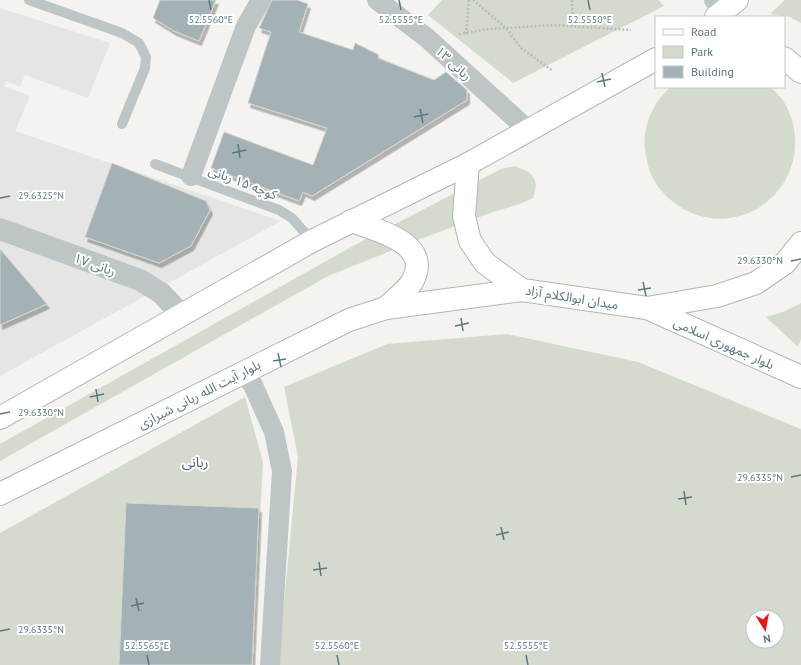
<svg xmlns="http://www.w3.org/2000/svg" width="801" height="665" font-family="'PT Sans','Noto Sans Arabic',sans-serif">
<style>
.built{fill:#e5e5e3}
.green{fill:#d5dace;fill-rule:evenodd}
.building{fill:#a4b2b5;stroke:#d5d5d2;filter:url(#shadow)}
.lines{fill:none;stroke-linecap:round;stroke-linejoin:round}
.secondary-casing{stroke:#b0b9bc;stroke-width:24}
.primary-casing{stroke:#afb7b9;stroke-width:24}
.path{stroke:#b8bdbe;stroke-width:2.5;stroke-dasharray:2 2;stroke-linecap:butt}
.service{stroke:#bec5c7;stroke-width:10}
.minor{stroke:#bec5c7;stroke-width:20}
.tertiary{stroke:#bec5c7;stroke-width:22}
.secondary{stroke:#fff;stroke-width:22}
.primary{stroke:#fff;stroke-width:22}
.ticks{fill:none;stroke:#5c777e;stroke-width:1.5}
.labels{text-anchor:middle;stroke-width:4;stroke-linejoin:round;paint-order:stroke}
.street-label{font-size:13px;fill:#5c777e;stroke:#fff}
.neighbourhood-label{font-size:14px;fill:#4f6368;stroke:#fff}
.ticks-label{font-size:10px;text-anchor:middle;fill:#5c777e;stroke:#fff;stroke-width:4;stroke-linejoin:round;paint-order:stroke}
</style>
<defs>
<filter id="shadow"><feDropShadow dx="2.5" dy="4.5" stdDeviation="0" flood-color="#0004"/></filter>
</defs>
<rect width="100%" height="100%" fill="#f4f3ef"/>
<path class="built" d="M0,8L110,43L88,98L25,75L20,87L6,81L4,86L30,96L15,131L281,221L0,376Z"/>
<g class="green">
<path d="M442,0H658L664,6L513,83L428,15Z"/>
<path d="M785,0H801V23L790,17L770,14Z"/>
<path d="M671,87H770C786,99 795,120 795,140C797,205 723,243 672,201C663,193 654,183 650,172C648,167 647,160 646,155C640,131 653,101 671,87Z"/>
<path d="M514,166C533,172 540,178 533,198L520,204L493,212L423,238L328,276L0,461V444L353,246L501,169Z"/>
<path d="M801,303V339L798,347L766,317L783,312Z"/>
<path d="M507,334L638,362L801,429V665H278L298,457L284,387L387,344ZM753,617H777V641H753Z"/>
<path d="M245,397L263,462L252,665H0V533Z"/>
</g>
<g class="building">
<path d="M160,0H216L199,41L174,31L153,18Z"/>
<path d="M272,0H297L308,4L299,32L353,50L355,43L379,55L378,58L434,80L446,72L467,90V100L312,196L303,192L299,201L211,168L224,132L313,165L327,128L248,103L271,32L259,28Z"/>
<path d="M112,163L206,201L210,210L191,246L159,263L85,237Z"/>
<path d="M0,249L47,304L0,325Z"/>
<path d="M126,503L259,508L252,665H119Z"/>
</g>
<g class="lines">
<g class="secondary-casing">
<path id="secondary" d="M716,17L737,0"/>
</g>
<g class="primary-casing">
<g id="primary">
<path d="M784,58L801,72"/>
<path d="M656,59L468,164L464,216L470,241L485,263L522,290L647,308L717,296L756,283L785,263L801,243"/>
<path d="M351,221C376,230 434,243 412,282C406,291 394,300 386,308"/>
<path d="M647,308L801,377"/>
<path d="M0,418L312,241L468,164"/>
<path d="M0,494L349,320L386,308L522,290"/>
</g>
</g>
<g class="path">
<path d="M473,0L506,28L521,48L553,71"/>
<path d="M572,0L573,25"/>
<path d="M459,34L489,29L554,25L631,30"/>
<path d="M466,34L469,0"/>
</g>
<g class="service">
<path d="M29,0L122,33L139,43L146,57L145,68L122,124"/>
<path d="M155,164L279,210L292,218L312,241"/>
</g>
<g class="minor">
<path d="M377,0L427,38L528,130"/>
<path d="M714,0L724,10"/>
<path d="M191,176L246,26L261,0"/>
<path d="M241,373L252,383L274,432L282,471L270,665"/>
</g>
<path class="tertiary" d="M0,229L140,280L161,293L181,314"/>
<use href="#secondary" class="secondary"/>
<use href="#primary" class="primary"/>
</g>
<path class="ticks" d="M209,0L211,10M399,0L401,10M588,0L590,10M602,73L605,87M597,82L611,79M420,109L423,123M414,117L428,114M238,144L240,158M232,153L246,150M0,198L10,196M791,261L801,259M643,282L646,296M638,290L651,288M461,318L463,331M455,326L469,323M278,353L281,367M273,361L286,359M96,389L98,402M90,397L104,394M0,414L10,412M791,477L801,475M684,491L686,505M678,499L692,497M501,527L504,540M496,535L509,532M319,562L321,576M313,570L327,568M136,598L139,611M131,606L144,603M0,631L10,629M147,655L149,665M337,655L339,665M526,655L528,665"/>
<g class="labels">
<g class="street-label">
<text transform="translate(454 63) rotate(43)" y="5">ربانی ۱۳</text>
<text transform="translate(243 182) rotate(21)" y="5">کوچه ۱۵ ربانی</text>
<text transform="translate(95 264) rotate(20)" y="5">ربانی ۱۷</text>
<text transform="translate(572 297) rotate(9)" y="5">میدان ابوالکلام آزاد</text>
<text transform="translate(724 343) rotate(24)" y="5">بلوار جمهوری اسلامی</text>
<text transform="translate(199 394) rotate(-27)" y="5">بلوار آیت الله ربانی شیرازی</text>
</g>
<g class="neighbourhood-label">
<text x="195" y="467">ربانی</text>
</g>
</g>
<g class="ticks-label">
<text x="211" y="23">52.5560°E</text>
<text x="401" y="23">52.5555°E</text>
<text x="590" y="23">52.5550°E</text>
<text x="41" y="199">29.6325°N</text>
<text x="760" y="264">29.6330°N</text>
<text x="41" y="416">29.6330°N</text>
<text x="760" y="481">29.6335°N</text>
<text x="41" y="633">29.6335°N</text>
<text x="147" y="649">52.5565°E</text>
<text x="337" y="649">52.5560°E</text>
<text x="526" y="649">52.5555°E</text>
</g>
<rect x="655" y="16" width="130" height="72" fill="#ffffff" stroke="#bec9cb"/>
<rect x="663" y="29" width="20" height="6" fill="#ffffff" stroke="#bec9cb"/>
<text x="691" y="36" font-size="12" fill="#5c777e">Road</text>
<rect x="663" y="46" width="20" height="12" fill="#d5dace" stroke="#bec9cb"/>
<text x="691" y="56" font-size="12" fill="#5c777e">Park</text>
<rect x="663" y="66" width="20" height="12" fill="#a4b2b5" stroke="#bec9cb"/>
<text x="691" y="76" font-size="12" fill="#5c777e">Building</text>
<g transform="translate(765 629) rotate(169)"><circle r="19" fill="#ffffff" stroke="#bec9cb"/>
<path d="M0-3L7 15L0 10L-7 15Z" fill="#f31211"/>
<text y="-6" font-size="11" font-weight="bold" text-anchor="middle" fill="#5c777e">N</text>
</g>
</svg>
